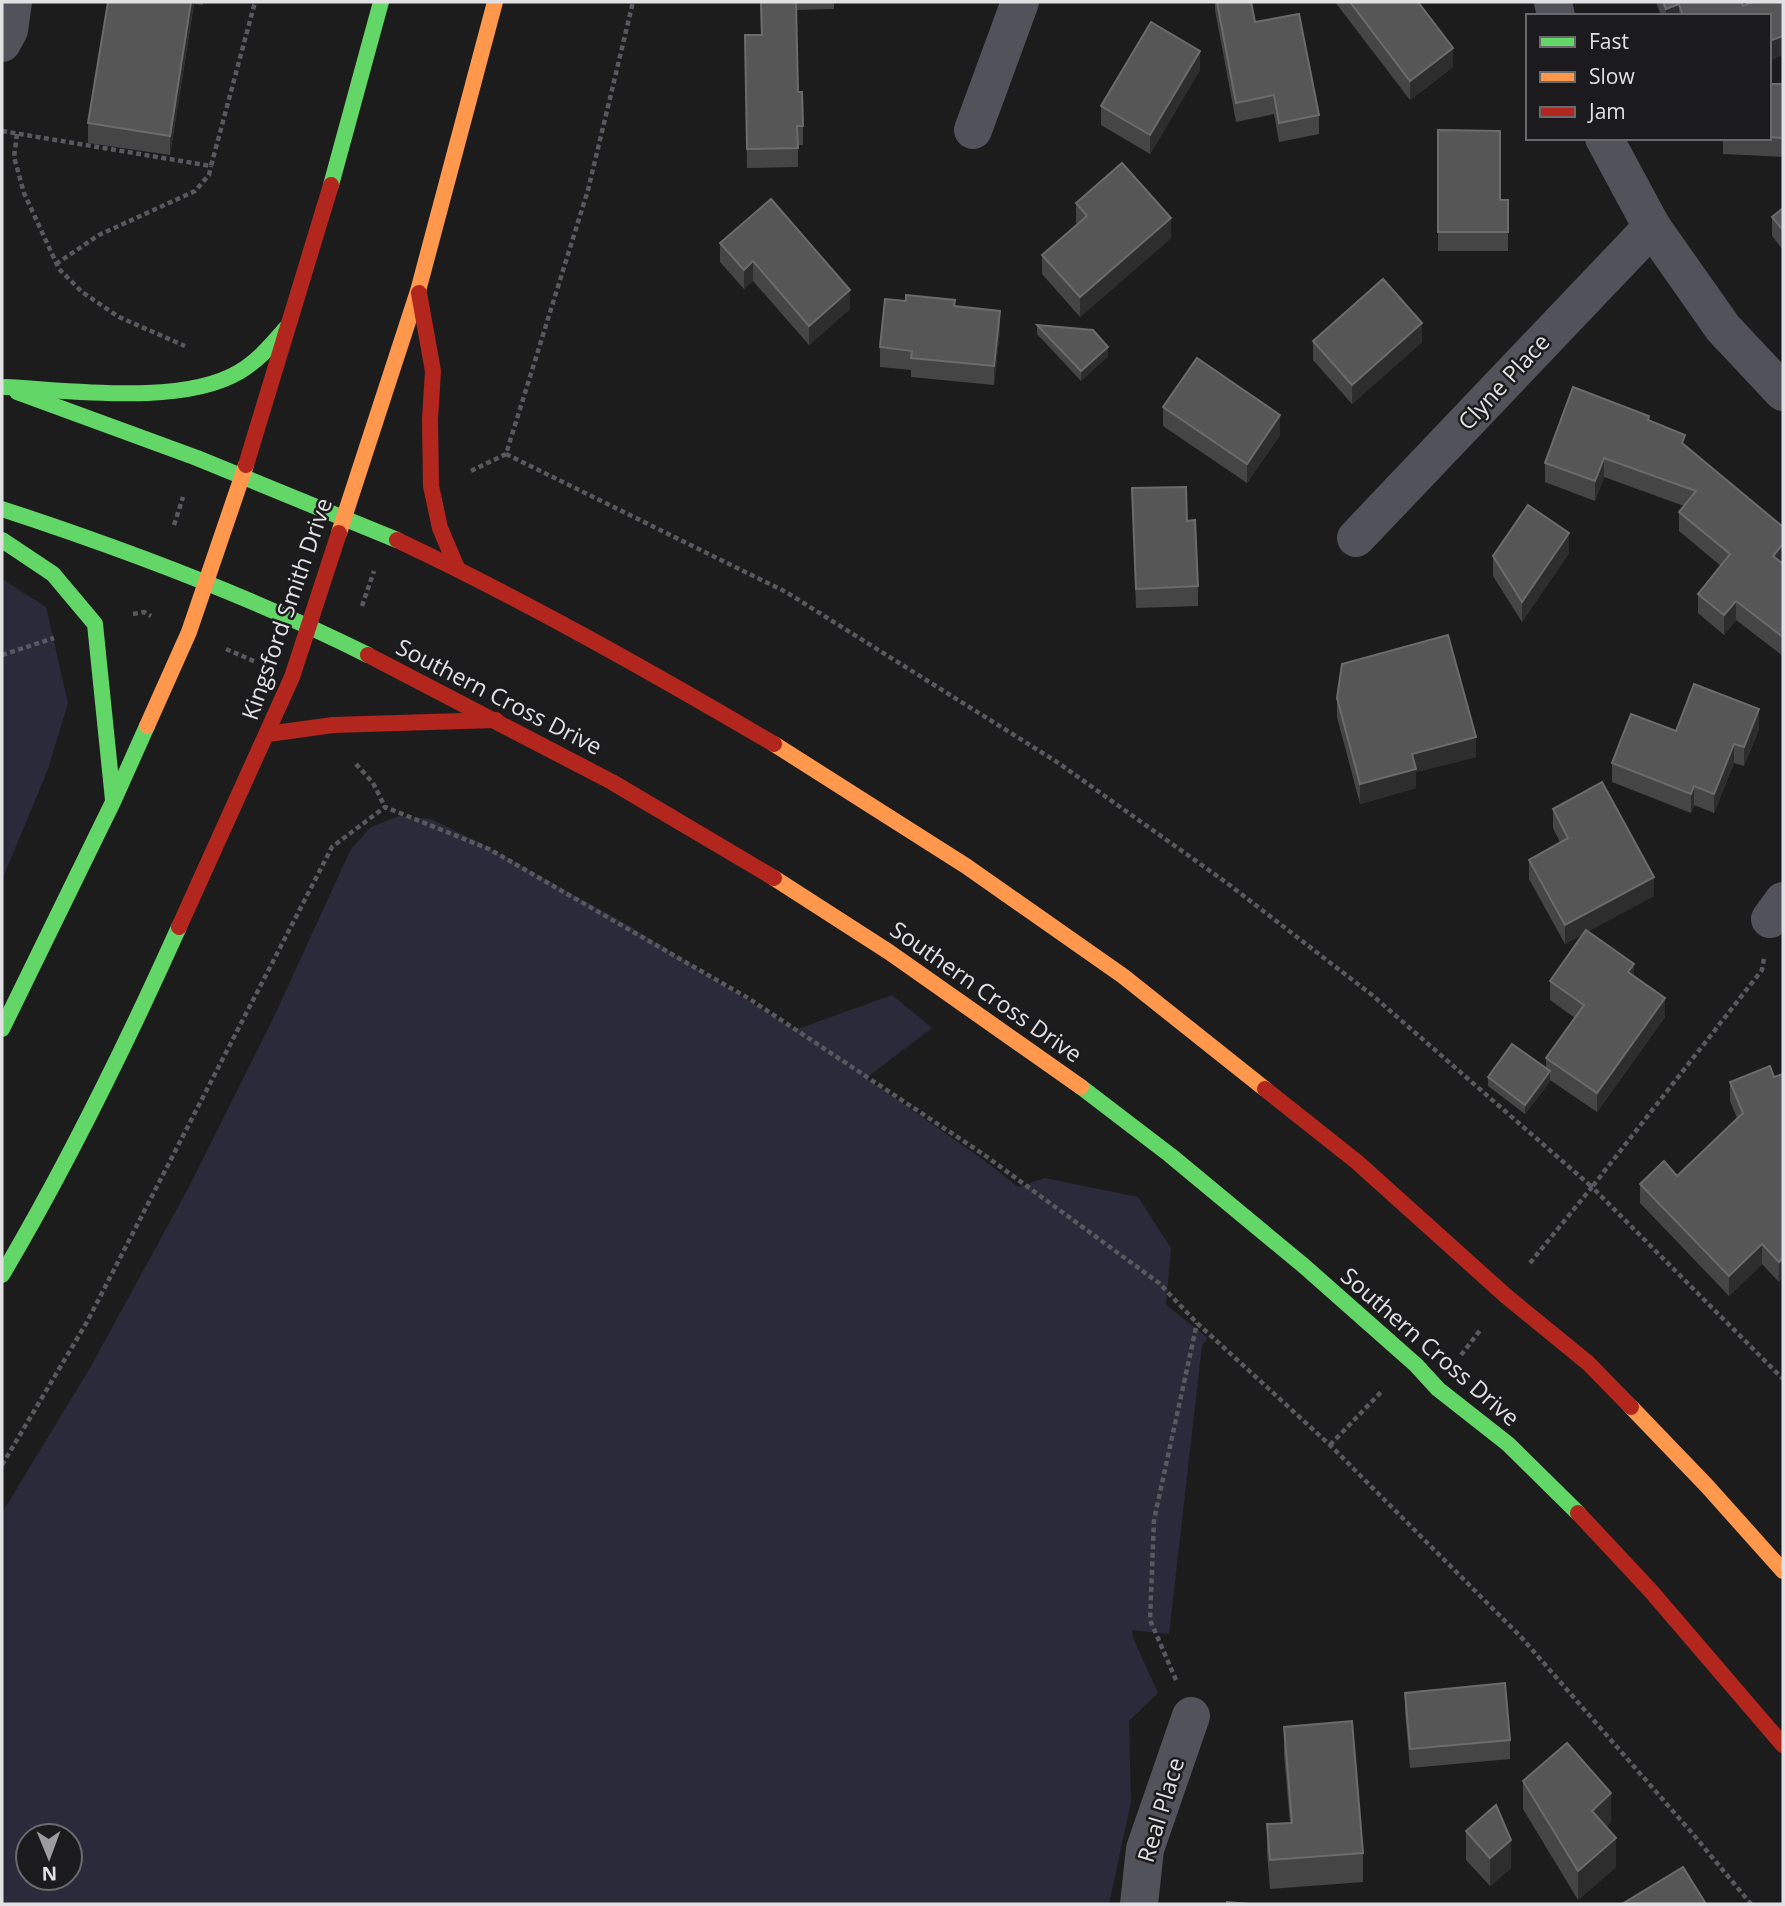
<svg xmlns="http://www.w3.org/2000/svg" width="1785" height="1906" font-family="'Open Sans',sans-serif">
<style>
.green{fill:#2a2a3a;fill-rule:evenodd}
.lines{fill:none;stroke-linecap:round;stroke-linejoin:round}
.path{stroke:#58585e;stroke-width:4.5;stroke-dasharray:5 3.5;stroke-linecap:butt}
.street{stroke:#52525a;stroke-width:38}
.fast{stroke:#63d668;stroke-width:16}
.slow{stroke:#ff974d;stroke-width:16}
.jam{stroke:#b3261e;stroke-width:16}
.wall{fill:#454545}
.shaded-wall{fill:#2d2d2e}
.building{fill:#565656;stroke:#6b6b6c;stroke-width:2}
.labels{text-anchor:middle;stroke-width:5;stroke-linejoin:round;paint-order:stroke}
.street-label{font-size:23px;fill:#e1e1e3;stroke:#1b1b1e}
</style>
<rect width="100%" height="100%" fill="#1c1c1d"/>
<g class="green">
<path d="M2,579L46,607L68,703L48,769L2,880Z"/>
<path d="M399,816L431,819L482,844L628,925L795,1030L892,995L932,1028L866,1078L985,1161L1018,1187L1045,1178L1138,1197L1171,1248L1166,1305L1208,1338L1202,1345L1169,1634L1132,1630L1133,1638L1158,1693L1129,1721L1131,1802L1109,1904H2V1513L90,1368L190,1185L272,1021L351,849L371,827ZM70,1836V1878H28V1836Z"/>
</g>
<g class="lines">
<g class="path">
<path d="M2,131L211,166L255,2"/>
<path d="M17,134L14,157L24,193L59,269L82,292L119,317L185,346"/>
<path d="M56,264L99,235L195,191L209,175L211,166"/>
<path d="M506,454L786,592L1057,762L1227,883L1372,995L1592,1187L1762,970L1764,958"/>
<path d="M471,471L506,454L588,190L633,2"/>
<path d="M174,525L183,497"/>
<path d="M362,606L374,571"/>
<path d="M133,614L144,612L151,616"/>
<path d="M226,649L256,662"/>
<path d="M2,655L54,638"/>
<path d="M356,764L373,783L385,807"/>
<path d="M1530,1263L1592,1187L1783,1379"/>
<path d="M1461,1355L1481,1329"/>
<path d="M1330,1445L1383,1390"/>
<path d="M2,1465L87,1322L332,847L385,807L489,849L748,998L983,1154L1159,1283L1197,1323L1330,1445L1521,1637L1692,1833L1751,1904"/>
<path d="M1176,1680L1150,1620L1154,1520L1197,1323"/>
</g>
<g class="street">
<path d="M1553,2L1556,16"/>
<path d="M2,43L9,30L13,2"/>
<path d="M973,130L1020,2"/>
<path d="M1604,138L1652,227L1723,328L1783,392"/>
<path d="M1356,538L1652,227"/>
<path d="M1770,919L1783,901"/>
<path d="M1139,1904L1145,1849L1191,1716"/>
</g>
<g class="fast">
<path d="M331,185L381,2"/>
<path d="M5,387C70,390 182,406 239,372C258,361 272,344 286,328"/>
<path d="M17,392L197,458L397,540"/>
<path d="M2,509C127,550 250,596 368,655"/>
<path d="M2,540L53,574L95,624L113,800"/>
<path d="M2,1029L113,802L147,726"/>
<path d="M1081,1087L1170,1155L1304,1266L1416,1365L1438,1389L1508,1444L1578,1513"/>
<path d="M2,1275C69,1162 125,1047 179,927"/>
</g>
<g class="slow">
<path d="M339,533L418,291L495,2"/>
<path d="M147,726L189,632L246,465"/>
<path d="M774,744L966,866L1123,976L1265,1089"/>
<path d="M774,878L889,952L1081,1087"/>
<path d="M1631,1407L1707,1486L1783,1571"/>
</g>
<g class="jam">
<path d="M419,293L433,371L430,419L431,486L440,528L457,568"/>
<path d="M246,465L331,185"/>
<path d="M397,540C526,601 651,672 774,744"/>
<path d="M368,655L612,782L774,878"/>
<path d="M268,734L333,725L496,720"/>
<path d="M179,927L292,677L339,533"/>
<path d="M1265,1089L1357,1162L1506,1296L1588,1363L1631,1407"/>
<path d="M1578,1513L1650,1590L1783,1745"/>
</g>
</g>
<g class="wall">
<path d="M108,2H204L203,5L194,4L170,155L88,143V123Z"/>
<path d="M760,2H834V9L796,10L798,92L803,126V145H798V167L747,168L745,55L761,35Z"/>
<path d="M1215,2H1251L1255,22L1319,115V134L1279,142L1274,114L1236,122L1215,10Z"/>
<path d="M1335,2H1418L1453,67L1410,100Z"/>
<path d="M1656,2H1742L1743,6L1769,16H1661Z"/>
<path d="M1200,70L1150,154L1101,125V106Z"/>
<path d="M1769,84H1783V157L1723,154V138H1769Z"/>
<path d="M1438,130L1500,200H1508V251H1438Z"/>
<path d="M1076,203L1171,238L1080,317L1042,274V255L1078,225L1076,223Z"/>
<path d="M1783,208V250L1772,236V217Z"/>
<path d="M720,243L850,309L809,345L753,281L744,289L720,262Z"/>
<path d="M955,306L1000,330L994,385L911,377V370L880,367V347Z"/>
<path d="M1037,325L1108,356L1081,381L1037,334Z"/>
<path d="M1313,341L1422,342L1352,404L1313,360Z"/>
<path d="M1163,407L1280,435L1247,483L1163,426Z"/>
<path d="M1649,421L1685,446L1783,527V656L1736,620L1724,635L1698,613V594L1721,566L1679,531V512L1684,506L1604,477L1595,501L1545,482V463Z"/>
<path d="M1132,488L1187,521L1198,586V606L1136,608Z"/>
<path d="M1569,553L1522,622L1493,576V556Z"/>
<path d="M1337,698L1476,757L1416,772V788L1360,804L1337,717Z"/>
<path d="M1759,729L1744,766L1734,763L1714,813L1694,805L1691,813L1612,782V763Z"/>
<path d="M1553,809L1654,896L1588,931L1634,976L1665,1017L1597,1112L1550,1080V1081L1525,1114L1488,1086V1077L1546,1069V1058L1575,1018L1550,1000V981L1583,934L1565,944L1529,879V860L1560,842L1553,828Z"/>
<path d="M1783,1074L1779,1282L1762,1264L1729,1296L1640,1203V1184L1677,1176L1737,1118L1730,1101V1082L1774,1077Z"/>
<path d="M1405,1693L1510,1740V1759L1410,1768L1405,1712Z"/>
<path d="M1284,1727L1363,1853V1882L1270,1889L1267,1853V1824L1290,1823L1284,1755Z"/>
<path d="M1523,1781L1611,1822L1606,1827L1616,1867L1578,1900L1523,1809Z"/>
<path d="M1466,1831L1511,1868L1490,1886L1466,1860Z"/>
</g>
<g class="shaded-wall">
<path d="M191,2H194L170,155V136Z"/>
<path d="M1679,4V16H1666V9Z"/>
<path d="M1783,36V55L1769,61V41Z"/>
<path d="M1453,48V67L1410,100V81Z"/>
<path d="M1200,51V70L1150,154V135Z"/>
<path d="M1171,218V238L1080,317V297Z"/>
<path d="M753,261V281L744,289V270Z"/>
<path d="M850,290V309L809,345V326Z"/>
<path d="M1000,311V330L994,385V366Z"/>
<path d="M1422,323V342L1352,404V385Z"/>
<path d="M1108,347V356L1081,381V371Z"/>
<path d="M1280,415V435L1247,483V464Z"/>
<path d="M1604,458V477L1595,501V481Z"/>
<path d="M1569,533V553L1522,622V602Z"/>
<path d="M1783,544V563L1773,576V556Z"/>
<path d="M1736,601V620L1724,635V615Z"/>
<path d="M1759,709V729L1744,766V747Z"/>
<path d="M1476,737V757L1416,772V788L1360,804V784L1412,754Z"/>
<path d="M1734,744V763L1714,813V794Z"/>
<path d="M1694,786V805L1691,813V794Z"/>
<path d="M1654,877V896L1565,944V925Z"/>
<path d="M1634,964V983L1628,972Z"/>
<path d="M1665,998V1017L1597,1112V1093Z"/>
<path d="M1550,1071V1081L1525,1114V1105Z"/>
<path d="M1762,1244V1264L1729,1296V1276Z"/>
<path d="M1783,1258V1277L1779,1282V1262Z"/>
<path d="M1611,1793V1822L1592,1839V1811Z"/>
<path d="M1616,1838V1867L1578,1900V1871Z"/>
<path d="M1511,1840V1868L1490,1886V1858Z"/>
</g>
<g class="building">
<path d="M108,2H191L170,136L88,123Z"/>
<path d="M761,2H796L798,92H802L803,126H797L798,148L747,149L745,35H762Z"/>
<path d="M1217,2H1251L1255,22L1299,14L1319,115L1279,123L1274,95L1236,103Z"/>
<path d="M1350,2H1418L1453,48L1410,81Z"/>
<path d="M1663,2H1742L1743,6L1753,2H1783V36L1769,41V16H1683L1679,4L1666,9Z"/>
<path d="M1151,22L1200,51L1150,135L1101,106Z"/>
<path d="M1769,84H1783V138L1769,137Z"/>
<path d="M1438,130L1500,131V200H1508V232H1438Z"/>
<path d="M1122,163L1171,218L1080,297L1042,255L1087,216L1076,203Z"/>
<path d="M771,199L850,290L809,326L753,261L744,270L720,243Z"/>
<path d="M1783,208V230L1772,217Z"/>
<path d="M1383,279L1422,323L1352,385L1313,341Z"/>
<path d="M906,295L955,300L954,306L1000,311L994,366L911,358L912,351L880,347L885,299L906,301Z"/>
<path d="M1037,325L1093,330L1108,347L1081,371Z"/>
<path d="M1197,358L1280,415L1247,464L1163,407Z"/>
<path d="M1573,387L1649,416L1648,420L1685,435L1682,443L1783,527V544L1773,556L1783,564V637L1736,601L1724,615L1698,594L1730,554L1679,512L1696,491L1604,458L1595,481L1545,463Z"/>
<path d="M1186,487L1187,521L1195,520L1198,586L1136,589L1132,488Z"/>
<path d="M1528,505L1569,533L1522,602L1493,556Z"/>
<path d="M1448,635L1476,737L1412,754L1416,769L1360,784L1337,698L1342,664Z"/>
<path d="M1694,684L1759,709L1744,747L1734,744L1714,794L1694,786L1691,794L1612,763L1631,714L1676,731Z"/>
<path d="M1602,782L1654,877L1565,925L1529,860L1568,838L1553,809Z"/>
<path d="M1586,930L1634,964L1628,972L1665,998L1597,1093L1546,1058L1584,1005L1550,981Z"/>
<path d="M1512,1044L1550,1071L1525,1105L1488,1077Z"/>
<path d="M1770,1066L1774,1077L1783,1074V1258L1779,1262L1762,1244L1729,1276L1640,1184L1664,1161L1677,1176L1743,1113L1730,1082Z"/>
<path d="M1505,1683L1510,1740L1410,1749L1405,1693Z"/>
<path d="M1352,1721L1363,1853L1270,1860L1267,1824L1292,1823L1284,1727Z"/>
<path d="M1567,1743L1611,1793L1592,1811L1616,1838L1578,1871L1523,1781Z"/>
<path d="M1496,1805L1511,1840L1490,1858L1466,1831Z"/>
<path d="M1683,1867L1706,1904H1622Z"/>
<path d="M1227,1902L1250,1904H1227Z"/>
</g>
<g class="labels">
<g class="street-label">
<text transform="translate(1504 382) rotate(-47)" y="8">Clyne Place</text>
<text transform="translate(287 609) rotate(-71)" y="8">Kingsford Smith Drive</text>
<text transform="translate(499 697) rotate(27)" y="8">Southern Cross Drive</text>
<text transform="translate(986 992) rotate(35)" y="8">Southern Cross Drive</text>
<text transform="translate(1430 1347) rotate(41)" y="8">Southern Cross Drive</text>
<text transform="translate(1161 1810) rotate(-73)" y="8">Real Place</text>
</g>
</g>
<rect width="1785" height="1906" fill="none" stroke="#e1e1e3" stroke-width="7"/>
<rect x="1526" y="14" width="245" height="126" fill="#1b1b1e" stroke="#6a6a6d" stroke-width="2"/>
<rect x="1540" y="37" width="35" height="10" fill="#63d668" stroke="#6a6a6d" stroke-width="2"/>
<text x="1589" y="49" font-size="21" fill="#e1e1e3">Fast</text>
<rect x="1540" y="72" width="35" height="10" fill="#ff974d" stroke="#6a6a6d" stroke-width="2"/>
<text x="1589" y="84" font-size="21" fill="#e1e1e3">Slow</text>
<rect x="1540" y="107" width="35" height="10" fill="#b3261e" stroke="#6a6a6d" stroke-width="2"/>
<text x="1589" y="119" font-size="21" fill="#e1e1e3">Jam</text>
<g transform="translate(49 1857) rotate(179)"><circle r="33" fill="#1b1b1e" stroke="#6a6a6d" stroke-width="2"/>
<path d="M0-5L12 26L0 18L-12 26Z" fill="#9c9c9e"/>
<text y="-10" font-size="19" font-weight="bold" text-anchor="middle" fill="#e1e1e3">N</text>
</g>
</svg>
